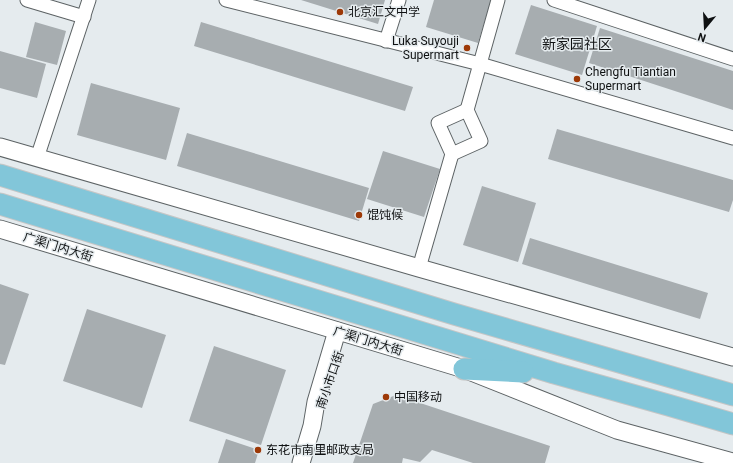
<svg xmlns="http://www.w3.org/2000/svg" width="733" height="463" font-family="Roboto,'Noto Sans SC',sans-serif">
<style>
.building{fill:#a7adb0}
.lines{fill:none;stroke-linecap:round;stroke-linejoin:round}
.minor-casing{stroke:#5c6264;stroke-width:15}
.tertiary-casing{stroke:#5c6264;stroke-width:19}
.primary-casing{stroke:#c5c6c6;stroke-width:23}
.minor{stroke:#fff;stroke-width:13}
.tertiary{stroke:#fff;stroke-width:17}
.primary{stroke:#82c6d9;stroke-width:21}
.poi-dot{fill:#9d3907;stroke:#e5ebee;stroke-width:1.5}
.labels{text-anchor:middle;stroke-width:3;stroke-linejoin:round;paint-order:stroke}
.poi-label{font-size:12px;fill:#0f1112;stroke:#e5ebee;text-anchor:start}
.street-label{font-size:12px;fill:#0f1112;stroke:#e5ebee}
.quarter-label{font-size:14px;fill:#0f1112;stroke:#e5ebee}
</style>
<rect width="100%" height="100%" fill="#e5ebee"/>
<g class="building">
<path d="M301,0H385L378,24Z"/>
<path d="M434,0H491L478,43L426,27Z"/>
<path d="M531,5L597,26L582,75L515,54Z"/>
<path d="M35,22L66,31L57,65L26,57Z"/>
<path d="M201,22L413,87L405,111L194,46Z"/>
<path d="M600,28L733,71V110L589,63Z"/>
<path d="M0,51L46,64L37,98L0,88Z"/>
<path d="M91,83L180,108L166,160L77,135Z"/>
<path d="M557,129L733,180V200L729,212L548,159Z"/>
<path d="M187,133L369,188L359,221L177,166Z"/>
<path d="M383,151L440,169L424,217L367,199Z"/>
<path d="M482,186L536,203L518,262L463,245Z"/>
<path d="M530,238L708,293L700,319L522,264Z"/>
<path d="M0,284L29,294L5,365L0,364Z"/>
<path d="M87,309L166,335L142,408L63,381Z"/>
<path d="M214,346L286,370L261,445L189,421Z"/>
<path d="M396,395L550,446L545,463H473L432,450L420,462L403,458L402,463H353L373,404Z"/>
<path d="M226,439L259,450L255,463H218Z"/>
</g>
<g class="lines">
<g class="minor-casing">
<g id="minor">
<path d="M27,0L84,17"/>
<path d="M226,0L480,64L733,138"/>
<path d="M554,0L733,59"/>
<path d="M386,41L399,0"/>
<path d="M467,110L481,141L452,154L438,123Z"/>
<path d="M467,110L498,0"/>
<path d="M37,158L89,0"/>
<path d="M419,268L452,154"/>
</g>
</g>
<g class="tertiary-casing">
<g id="tertiary">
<path d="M0,147L419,268L733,357"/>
<path d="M0,229L464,369L617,430L733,462"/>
<path d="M301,463L312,426L316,402L337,331"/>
</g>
</g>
<g class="primary-casing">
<g id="primary">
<path d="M0,175L454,314L733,395"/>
<path d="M0,204L554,373L668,405L733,424"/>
<path d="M464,369L523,372"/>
</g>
</g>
<use href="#minor" class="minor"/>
<use href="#tertiary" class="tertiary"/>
<use href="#primary" class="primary"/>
</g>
<g class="poi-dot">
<circle cx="340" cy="12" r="4"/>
<circle cx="467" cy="48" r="4"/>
<circle cx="577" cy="79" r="4"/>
<circle cx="359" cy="215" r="4"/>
<circle cx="386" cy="397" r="4"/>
<circle cx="258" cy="450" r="4"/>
</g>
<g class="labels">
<g class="poi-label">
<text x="348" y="16">北京汇文中学</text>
<text x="459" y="45" text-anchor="end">Luka Suyouji<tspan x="459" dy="14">Supermart</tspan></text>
<text x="585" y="76">Chengfu Tiantian<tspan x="585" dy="14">Supermart</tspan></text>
<text x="367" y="219">馄饨候</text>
<text x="394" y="401">中国移动</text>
<text x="266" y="454">东花市南里邮政支局</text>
</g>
<g class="street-label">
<text transform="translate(58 247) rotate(17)" y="4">广渠门内大街</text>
<text transform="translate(368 341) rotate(17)" y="4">广渠门内大街</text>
<text transform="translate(330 380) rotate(-71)" y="4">南小市口街</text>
</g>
<g class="quarter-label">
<text x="577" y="49">新家园社区</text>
</g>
</g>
<g transform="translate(705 28) rotate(198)" stroke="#e5ebee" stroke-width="3" paint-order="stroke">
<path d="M0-3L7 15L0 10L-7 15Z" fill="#0f1112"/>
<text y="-6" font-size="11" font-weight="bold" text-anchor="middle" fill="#0f1112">N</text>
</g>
</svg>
